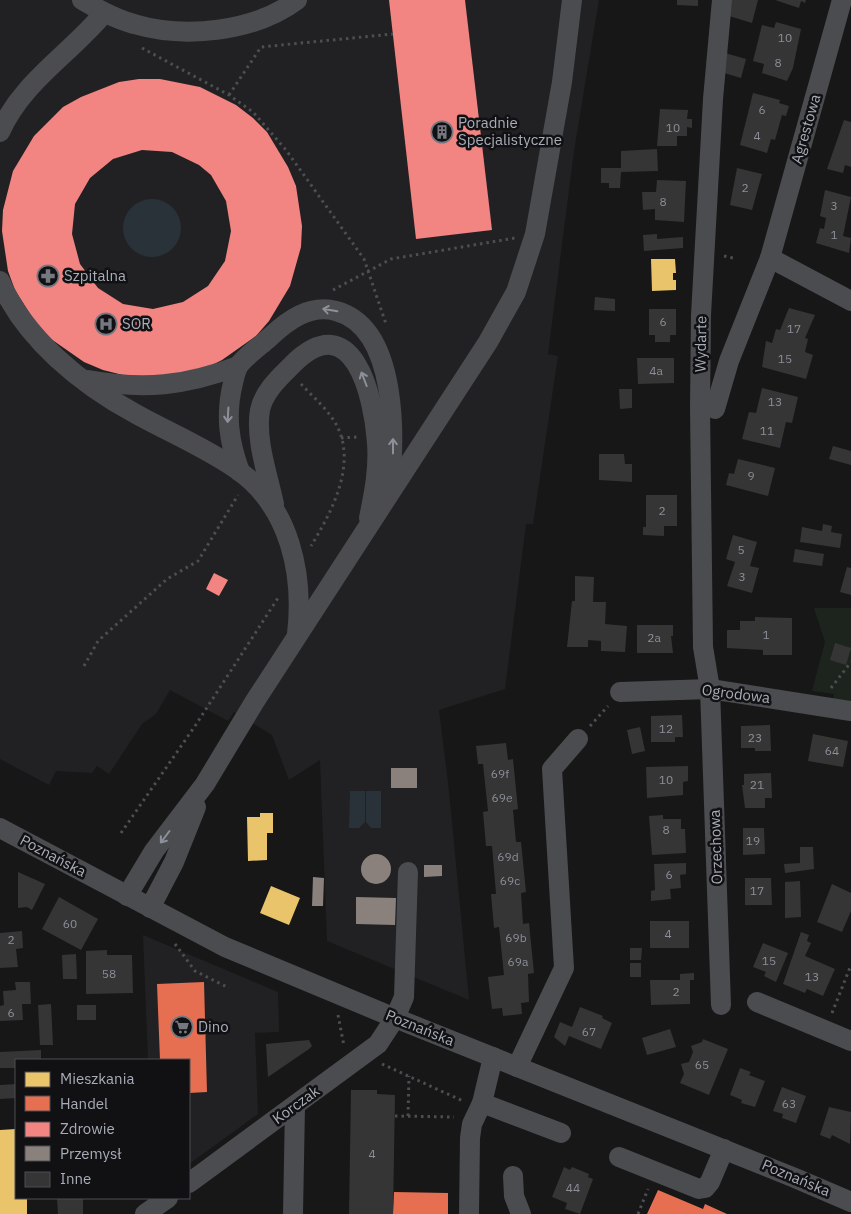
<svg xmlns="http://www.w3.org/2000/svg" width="851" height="1214" font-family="'IBM Plex Sans',sans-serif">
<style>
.built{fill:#212123}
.green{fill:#1d241e}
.water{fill:#2a3239}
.homes{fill:#e9c46a}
.shops{fill:#e76f51}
.health{fill:#f28482;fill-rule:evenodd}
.industry{fill:#8a817c}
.building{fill:#353536}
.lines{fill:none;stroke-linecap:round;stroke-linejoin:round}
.path{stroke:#4d4e52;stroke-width:3;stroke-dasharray:2.5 4;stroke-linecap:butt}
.minor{stroke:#4b4c50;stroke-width:20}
.path-bridge{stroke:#4d4e52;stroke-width:3;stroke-dasharray:2.5 4;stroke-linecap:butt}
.oneway{stroke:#8c9099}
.labels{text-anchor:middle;stroke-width:5;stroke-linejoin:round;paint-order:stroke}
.number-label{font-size:12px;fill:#8b8f98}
.poi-label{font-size:15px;fill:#a8adb8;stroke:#111113;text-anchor:start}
.street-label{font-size:15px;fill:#a8adb8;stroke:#111113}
</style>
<rect width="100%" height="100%" fill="#171717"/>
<g class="built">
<path d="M0,0H599L574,151L548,354L558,356L533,524H526L505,689L439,710L449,791L469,1000L327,941L320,760L289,780L272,735L234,712L228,721L170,690L156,714L142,724L109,774L97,766L92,773L56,771L49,785L0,759Z"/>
<path d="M143,935L278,992L279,1032L255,1033L258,1114L189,1164V1060H148Z"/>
</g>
<path class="green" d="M814,608H851V703L833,700L834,694L812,691L825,642Z"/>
<g class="water">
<circle cx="152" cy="228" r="29"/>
<path d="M350,791H365V822L359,828H349Z"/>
<path d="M366,791H381V828H371L366,822Z"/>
</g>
<g class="homes">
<path d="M651,259H675L676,273H673V280H676V290L652,291Z"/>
<path d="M260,813H273V833H267V860L248,861L247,817H260Z"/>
<path d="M271,886L300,898L289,925L260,913Z"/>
<path d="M16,1129V1198H27V1214H0V1130Z"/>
</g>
<g class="shops">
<path d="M204,982L207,1092L189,1093V1060H160L157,984Z"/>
<path d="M658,1190L703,1209L705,1204L727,1214H647Z"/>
<path d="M394,1192L448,1193V1214H393Z"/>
</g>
<g class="health">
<path d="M389,0H465L492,230L416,239Z"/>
<path d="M139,79H160L200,87L236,105L253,118L267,132L288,167L296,186L302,226L301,247L290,286L269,321L256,336L222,360L204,369L164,378L123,375L103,370L84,362L51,339L37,325L15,290L8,271L2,231L3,210L13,171L34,136L63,107L81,97L119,82ZM142,150L172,152L199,165L211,175L226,201L231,231L225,261L208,286L183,302L153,309L123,304L98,288L80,264L72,234L75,204L90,178L113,159Z"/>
<path d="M214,573L228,580L219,596L206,589Z"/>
</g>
<g class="industry">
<rect x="391" y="768" width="26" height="20"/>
<circle cx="376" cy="869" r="15"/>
<path d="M424,865H442V876L424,877Z"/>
<path d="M313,877L324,878L323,906H312Z"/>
<path d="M356,897L396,898L395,925L356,924Z"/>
</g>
<g class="building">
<path d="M677,0H698V6L677,5Z"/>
<path d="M731,0H758L752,23L729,16Z"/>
<path d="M775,0H806L805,3L801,1L799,8Z"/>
<path d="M776,22L801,29L793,68L787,81L762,73L764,64L753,61L762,25L774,28Z"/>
<path d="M725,53L746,59L741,78L724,73Z"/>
<path d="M753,93L780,100L779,103L789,106L786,116L782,115L775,140L771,139L767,153L740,145Z"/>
<path d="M660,109L688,110L687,119H692V128L687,127V136H677V146H657Z"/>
<path d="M844,120L851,122V167L845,165L843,173L827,169Z"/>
<path d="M657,149L658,171L621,172L620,188H609V183H601V168H621V151Z"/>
<path d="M737,168L762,174L752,210L730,205Z"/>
<path d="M657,180L686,181L684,222L655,220V209L643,210L642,192H656Z"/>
<path d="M825,190L851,197L843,236L851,238L849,253L816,243L820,228L824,229L826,218L820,216Z"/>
<path d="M657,234V239L683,237V248L644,251L643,235Z"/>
<path d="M595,297L615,299V311L594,310Z"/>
<path d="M789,308L815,315L805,338L808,339L805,352L813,355L806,379L762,367L766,341L772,343L776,329L780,330Z"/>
<path d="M649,309H676V335H670V342H655V335H649Z"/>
<path d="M637,358H674V383L638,384Z"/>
<path d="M762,388L798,397L792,423L786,422L780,448L742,439L749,412L756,413Z"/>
<path d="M619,389H632V408L620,409Z"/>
<path d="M833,446L851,451V465L829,459Z"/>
<path d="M599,454H624L625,464H632V482L599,480Z"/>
<path d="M738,459L775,468L768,496L726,485L729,473L734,474Z"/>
<path d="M646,495H677V526H664V536L643,535V527H646Z"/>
<path d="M823,524L832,526L831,532L842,534L840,548L800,542L802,527L822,531Z"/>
<path d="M733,535L757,542L750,566L759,568L752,593L727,586L735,562L726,559Z"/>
<path d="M795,549L824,554L822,566L793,562Z"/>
<path d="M847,567L851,568V595L840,592Z"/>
<path d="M575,576L594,577L593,602H606L605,624L627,626L625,652L601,651V641L588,640V647H567L572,601H575Z"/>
<path d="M755,617L792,618V655H763V650L727,648V630H740V621H755Z"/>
<path d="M637,625H673V636H671L673,653H637Z"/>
<path d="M835,643L851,648L846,665L830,660Z"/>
<path d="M682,715L683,737H675V742H651V716Z"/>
<path d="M770,725L771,751H755V748H741V726Z"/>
<path d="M640,727L645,751L632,754L627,730Z"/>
<path d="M813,734L848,741L843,767L808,761Z"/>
<path d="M506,743L508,760L513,759L518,809L513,810L516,842H521L526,892L521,893L523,924L529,923L534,973L528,974L529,1002L521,1003L522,1014L503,1016L502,1008L492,1009L490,994L488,977L504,975L499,927L494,928L491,894H496L492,846H486L483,812L488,811L483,764H478L476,746Z"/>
<path d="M688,766V781L683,782V795L647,798L646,767Z"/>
<path d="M771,773L772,798H765V808H745L742,785H744V774Z"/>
<path d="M663,815V819H681V829H685L686,853L652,855L649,816Z"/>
<path d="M743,828H764L765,854L743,855Z"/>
<path d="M800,847H813L814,869L785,873L784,864L800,863Z"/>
<path d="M686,863V874L680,875L681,888L670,889L671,899L651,901V891L655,890L654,864Z"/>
<path d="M18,872L45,884L32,910L27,907L18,908Z"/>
<path d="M745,878H771L772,905H745Z"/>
<path d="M800,881L801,917L785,918V882Z"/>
<path d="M832,884L851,893V911L842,932L817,922Z"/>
<path d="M59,897L98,919L81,950L42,929Z"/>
<rect x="650" y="921" width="39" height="27"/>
<path d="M22,931L23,948L16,949L18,967L0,968V933Z"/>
<path d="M801,932L809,935L807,941L811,943L805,956L835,969L823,996L807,989L805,993L783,984Z"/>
<path d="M763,943L788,953L776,982L764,976L766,972L753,967Z"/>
<path d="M630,948H642L641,960H630Z"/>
<path d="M107,950V955H132L133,993L86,994V951Z"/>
<path d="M76,954L77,979H63L62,955Z"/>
<rect x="630" y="963" width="11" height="14"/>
<path d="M694,973V980H690V1004L651,1005L650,980H680V974Z"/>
<path d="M15,982H30L31,1004H22L23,1020L0,1021V1006L4,1005L3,991L16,990Z"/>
<path d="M51,1004L53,1045H40L38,1005Z"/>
<rect x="77" y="1005" width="19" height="15"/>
<path d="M580,1007L603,1016L602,1018L612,1023L601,1049L569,1036L565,1046L554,1037L560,1022L572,1027Z"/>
<path d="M670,1029L676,1047L647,1055L642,1038Z"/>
<path d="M703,1039L728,1049L709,1095L680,1083L684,1074L681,1064L689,1062L693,1052L691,1046L702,1042Z"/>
<path d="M309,1040L312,1046L309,1049L268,1077L266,1044Z"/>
<path d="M41,1050V1060H16V1068H0V1052Z"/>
<path d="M740,1068L751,1072L749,1075L765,1081L755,1107L741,1103L742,1100L730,1095Z"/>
<path d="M16,1084V1098L0,1099V1085Z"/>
<path d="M782,1087L806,1096L796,1123L782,1118L783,1114L773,1111Z"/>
<path d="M351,1090H377V1094L395,1095L393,1214H349Z"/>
<path d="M829,1107L851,1112L850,1144L832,1135L830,1139L820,1135Z"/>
<path d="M564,1167L570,1170L572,1167L589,1174L588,1177L593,1179L580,1214L565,1209L567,1203L552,1197Z"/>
<path d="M57,1198H83V1214H58Z"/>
</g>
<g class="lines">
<g class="path">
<path d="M142,48L229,95L253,112L286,150L364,259L386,324"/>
<path d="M229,95L261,47L393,34"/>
<path d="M724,256L733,258"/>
<path d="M333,290L391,259L515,238"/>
<path d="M301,384C313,397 330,411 338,428C356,467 331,513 311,546"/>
<path d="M341,438L357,437"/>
<path d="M84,666L98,641L167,579L198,561L238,495"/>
<path d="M831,688L851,662"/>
<path d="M590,726L608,706"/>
<path d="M121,833L195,726L278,598"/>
<path d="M175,944L195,971L229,988"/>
<path d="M832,1013L851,965"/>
<path d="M338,1015L344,1046"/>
<path d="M382,1064L463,1101"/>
<path d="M395,1116L454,1117"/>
<path d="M408,1116L409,1076"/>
<path d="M638,1214L648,1189"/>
</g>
<g class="minor">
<path d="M82,0C99,10 115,19 134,24C185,39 254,32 297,0"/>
<path d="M0,132C22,82 70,54 104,13"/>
<path d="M770,258L851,301"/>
<path d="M0,281C25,339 82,385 136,414C170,433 207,448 239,471C290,508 304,574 297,634"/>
<path d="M88,380C144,390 185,386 238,366"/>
<path d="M715,409L729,361L770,258L842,0"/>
<path d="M240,472C229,442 225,415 233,383C234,378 236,370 239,365C247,355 260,346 270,337C288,320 310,304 336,311C399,328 395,441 389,490"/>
<path d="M274,504C268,475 255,440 260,410C264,391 280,377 293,364C353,305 374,397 377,443C379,469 374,493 369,518"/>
<path d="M620,692L710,689L851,711"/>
<path d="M0,828L225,947L395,1018L795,1178L851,1202"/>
<path d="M127,896L154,851L205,784L255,701L488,342L516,292L535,234L562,82L572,0"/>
<path d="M150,908L174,862L196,807"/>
<path d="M757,1002L851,1041"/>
<path d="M721,1005L710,689L703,647L700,407L701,315L713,99L722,0"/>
<path d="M493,1057L482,1103L561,1133"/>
<path d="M517,1067L564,968L552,769L578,739"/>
<path d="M619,1157L699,1189L705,1188L710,1182L724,1149"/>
<path d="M513,1176L514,1196L521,1214"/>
<path d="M189,1183L378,1044L395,1018L404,997L408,872"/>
<path d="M145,1214L168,1198"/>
<path d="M293,1214L295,1106"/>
<path d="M469,1214L470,1138L472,1124L482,1103"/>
</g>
<path class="path-bridge" d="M256,336L269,351"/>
</g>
<defs><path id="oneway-shaft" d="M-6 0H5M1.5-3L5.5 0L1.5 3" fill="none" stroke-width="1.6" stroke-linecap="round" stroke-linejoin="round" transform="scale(1.25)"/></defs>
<g class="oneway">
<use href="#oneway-shaft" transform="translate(330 310) rotate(-171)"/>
<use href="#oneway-shaft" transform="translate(364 379) rotate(-111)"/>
<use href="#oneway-shaft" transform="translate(228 415) rotate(93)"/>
<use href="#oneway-shaft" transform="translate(393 446) rotate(-90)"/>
<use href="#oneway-shaft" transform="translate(165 837) rotate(127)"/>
</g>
<defs>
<g id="building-ring" transform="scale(1.125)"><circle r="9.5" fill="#111113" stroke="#757880" stroke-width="1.5"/><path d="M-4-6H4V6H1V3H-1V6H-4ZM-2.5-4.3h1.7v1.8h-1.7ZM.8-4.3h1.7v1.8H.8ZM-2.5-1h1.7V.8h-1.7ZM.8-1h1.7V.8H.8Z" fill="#757880"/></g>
<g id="pharmacy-ring" transform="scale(1.125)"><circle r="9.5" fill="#111113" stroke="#757880" stroke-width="1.5"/><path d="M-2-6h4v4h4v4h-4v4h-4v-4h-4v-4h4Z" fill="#757880"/></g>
<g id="hospital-ring" transform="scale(1.125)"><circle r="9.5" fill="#111113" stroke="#757880" stroke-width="1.5"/><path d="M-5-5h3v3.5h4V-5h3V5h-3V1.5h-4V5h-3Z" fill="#757880"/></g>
<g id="supermarket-ring" transform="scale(1.125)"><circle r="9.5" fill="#111113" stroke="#757880" stroke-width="1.5"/><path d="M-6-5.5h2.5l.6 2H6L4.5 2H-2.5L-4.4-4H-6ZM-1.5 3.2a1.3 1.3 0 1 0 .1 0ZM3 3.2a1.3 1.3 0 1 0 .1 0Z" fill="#757880"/></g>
</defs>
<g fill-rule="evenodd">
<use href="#building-ring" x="442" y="132"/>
<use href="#pharmacy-ring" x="48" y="276"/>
<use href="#hospital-ring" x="106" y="324"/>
<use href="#supermarket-ring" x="182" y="1027"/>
</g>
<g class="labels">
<g class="number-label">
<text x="785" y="42">10</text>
<text x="778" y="67">8</text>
<text x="762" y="114">6</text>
<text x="673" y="132">10</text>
<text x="757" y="140">4</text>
<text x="745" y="192">2</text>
<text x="663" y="206">8</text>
<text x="834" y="210">3</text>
<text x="834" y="239">1</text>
<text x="663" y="326">6</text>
<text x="794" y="333">17</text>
<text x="785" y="363">15</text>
<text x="656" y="375">4a</text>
<text x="775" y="406">13</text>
<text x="767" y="435">11</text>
<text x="751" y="480">9</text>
<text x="662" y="515">2</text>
<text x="741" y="554">5</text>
<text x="742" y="581">3</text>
<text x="766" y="639">1</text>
<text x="654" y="642">2a</text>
<text x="666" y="733">12</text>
<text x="755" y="742">23</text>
<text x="832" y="755">64</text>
<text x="500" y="778">69f</text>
<text x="666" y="784">10</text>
<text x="757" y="789">21</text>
<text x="502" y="802">69e</text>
<text x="666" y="834">8</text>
<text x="753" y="845">19</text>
<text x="508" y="861">69d</text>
<text x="669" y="879">6</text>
<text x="510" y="885">69c</text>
<text x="757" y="895">17</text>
<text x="70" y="928">60</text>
<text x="668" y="938">4</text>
<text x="516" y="942">69b</text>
<text x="11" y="944">2</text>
<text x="769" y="965">15</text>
<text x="518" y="966">69a</text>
<text x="109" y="978">58</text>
<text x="812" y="981">13</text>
<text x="676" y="996">2</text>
<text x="11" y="1017">6</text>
<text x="589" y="1036">67</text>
<text x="702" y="1069">65</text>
<text x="789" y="1108">63</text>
<text x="372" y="1158">4</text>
<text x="573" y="1192">44</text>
</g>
<g class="poi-label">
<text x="458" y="128">Poradnie<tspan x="458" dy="17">Specjalistyczne</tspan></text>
<text x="64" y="281">Szpitalna</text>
<text x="122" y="329">SOR</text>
<text x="198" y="1032">Dino</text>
</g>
<g class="street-label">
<text transform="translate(806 129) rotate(-74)" y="5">Agrestowa</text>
<text transform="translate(701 344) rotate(-89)" y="5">Wydarte</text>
<text transform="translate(736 694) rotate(7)" y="5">Ogrodowa</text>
<text transform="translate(716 847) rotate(-92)" y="5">Orzechowa</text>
<text transform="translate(53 856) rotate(28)" y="5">Poznańska</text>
<text transform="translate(420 1028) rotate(22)" y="5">Poznańska</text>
<text transform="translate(296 1105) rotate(-36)" y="5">Korczak</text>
<text transform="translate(796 1178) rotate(23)" y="5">Poznańska</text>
</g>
</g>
<rect x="15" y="1059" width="175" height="140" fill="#111113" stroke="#4d4f55"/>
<rect x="25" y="1072" width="25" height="15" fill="#e9c46a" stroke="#4d4f55"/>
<text x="60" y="1084" font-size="15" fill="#a8adb8">Mieszkania</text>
<rect x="25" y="1096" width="25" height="15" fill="#e76f51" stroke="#4d4f55"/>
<text x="60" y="1109" font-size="15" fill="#a8adb8">Handel</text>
<rect x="25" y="1122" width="25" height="15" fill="#f28482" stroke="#4d4f55"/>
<text x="60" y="1134" font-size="15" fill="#a8adb8">Zdrowie</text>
<rect x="25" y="1146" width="25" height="15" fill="#8a817c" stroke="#4d4f55"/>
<text x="60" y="1159" font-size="15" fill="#a8adb8">Przemysł</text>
<rect x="25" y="1172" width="25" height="15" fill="#353536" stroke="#4d4f55"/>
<text x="60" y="1184" font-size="15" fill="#a8adb8">Inne</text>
</svg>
